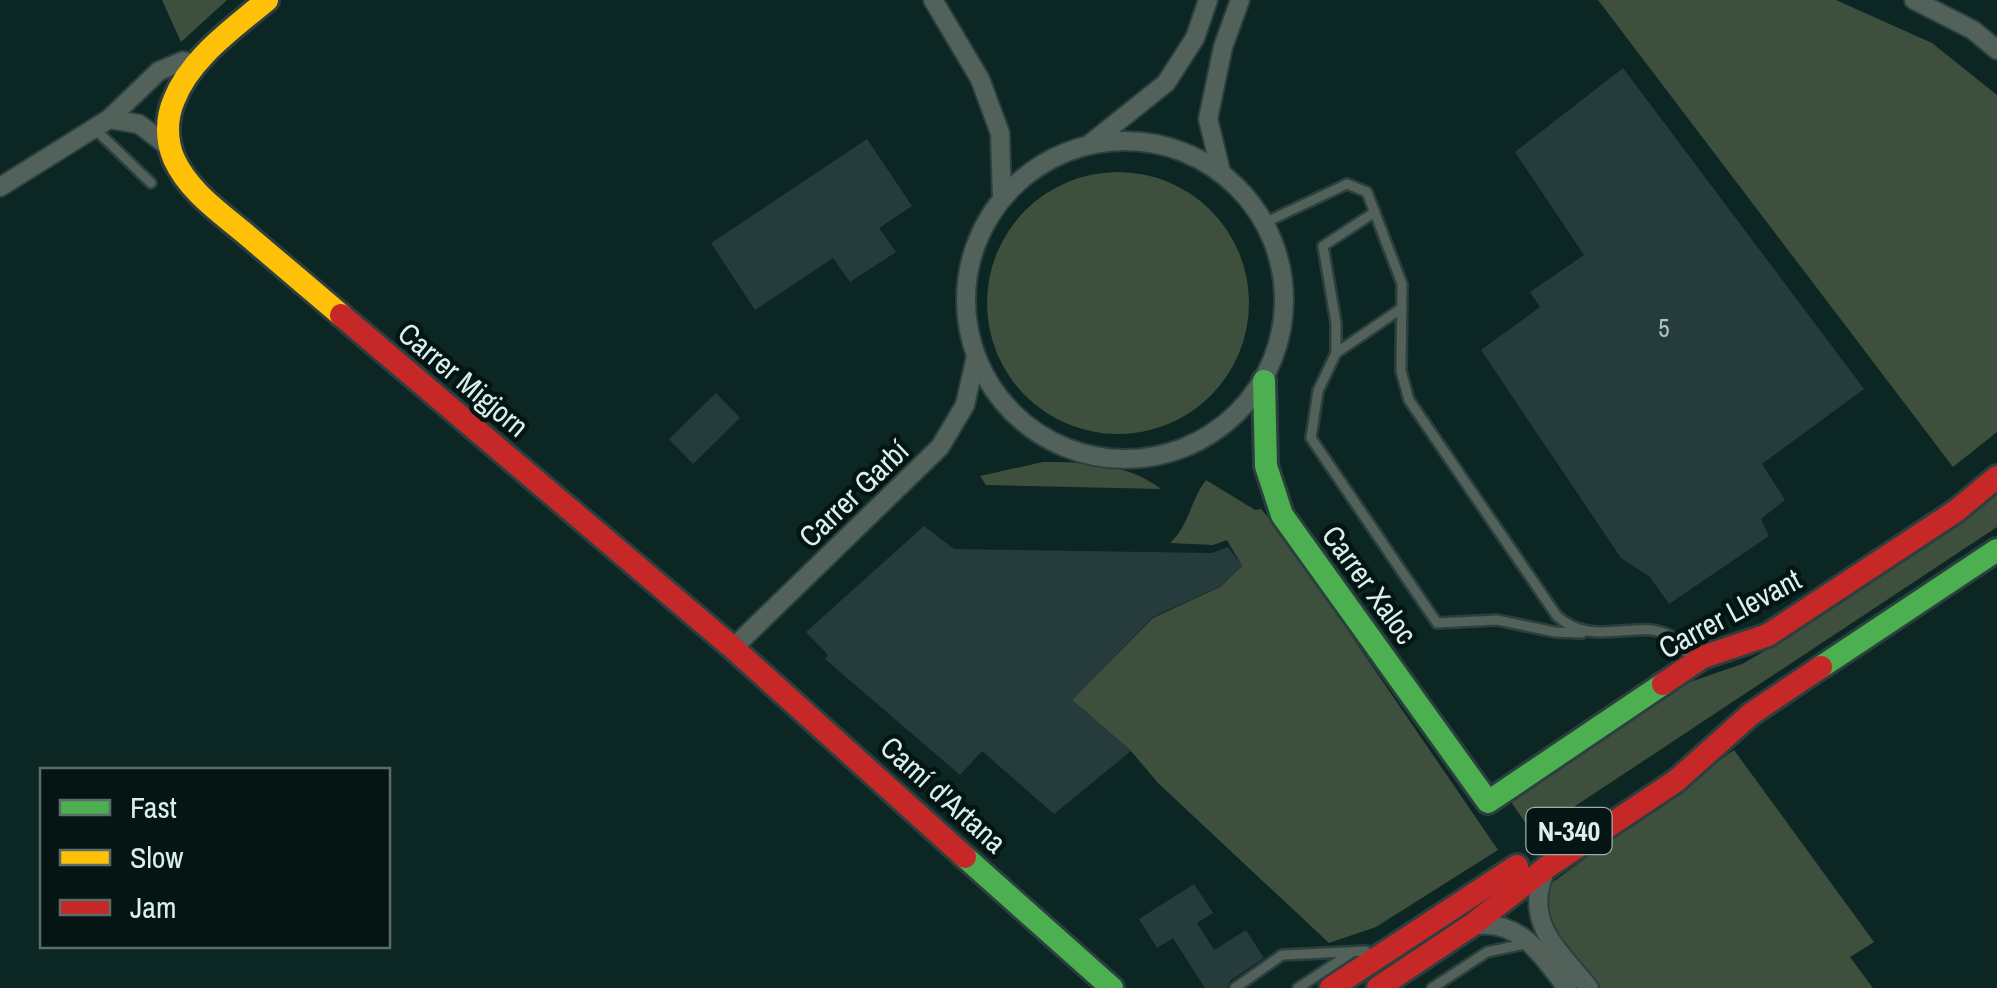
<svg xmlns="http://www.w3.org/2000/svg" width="1997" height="988" font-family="'Archivo Narrow',sans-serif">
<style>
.green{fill:#3e503d}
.building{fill:#263c3c}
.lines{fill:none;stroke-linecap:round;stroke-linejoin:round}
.lane-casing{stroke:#2b403e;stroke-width:14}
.street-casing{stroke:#2b403e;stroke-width:22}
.fast-casing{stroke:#2b403e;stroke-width:28}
.slow-casing{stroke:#2b403e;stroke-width:28}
.jam-casing{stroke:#2b403e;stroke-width:28}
.lane{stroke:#52615a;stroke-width:9}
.street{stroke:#52615a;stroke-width:18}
.fast{stroke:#4caf50;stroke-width:22}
.slow{stroke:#ffc107;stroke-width:22}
.jam{stroke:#c62828;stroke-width:22}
.labels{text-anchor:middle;stroke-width:9;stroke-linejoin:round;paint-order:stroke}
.number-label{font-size:25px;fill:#adc3c1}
.shield{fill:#051513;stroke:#9aaeac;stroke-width:2.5}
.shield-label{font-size:28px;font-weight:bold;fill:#daf0ed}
.street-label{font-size:30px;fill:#daf0ed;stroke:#051513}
</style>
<rect width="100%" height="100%" fill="#0c2624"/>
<g class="green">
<path d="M162,0H227L181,42Z"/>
<path d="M1598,0H1836L1932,43L1997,95V432L1953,467Z"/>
<circle cx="1118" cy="303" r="131"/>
<path d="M1043,462C1084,462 1127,463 1161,489L986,485L980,476Z"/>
<path d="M1206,480L1255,510L1261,509L1279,530L1498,850L1376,927L1329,943L1158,783L1131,751L1072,700L1153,618L1220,587L1242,566L1227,540L1213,545L1170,543C1190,524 1190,501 1206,480Z"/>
<path d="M1997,492V527L1533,834L1509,799L1690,682L1742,664L1775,645Z"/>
<path d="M1734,750L1874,942L1850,957L1873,988H1595L1543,914L1546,887Z"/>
</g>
<g class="building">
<path d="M1623,68L1864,389L1762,464L1785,500L1761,519L1769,536L1669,604L1650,577L1621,558L1481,350L1540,307L1530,292L1584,255L1515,152Z"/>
<path d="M867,139L912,206L879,228L896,252L850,282L833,258L755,310L711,243Z"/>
<path d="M716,393L740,418L693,464L669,439Z"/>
<path d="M924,526L954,549L1212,553L1228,547L1242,566L1219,587L1153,617L1072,700L1131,751L1054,814L982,751L960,775L825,659L828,655L806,632Z"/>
<path d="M1194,884L1213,913L1197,923L1214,950L1246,930L1264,958L1230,981L1227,988H1205L1173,938L1157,948L1139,919Z"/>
</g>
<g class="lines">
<g class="lane-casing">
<g id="lane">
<path d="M94,128L151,183"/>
<path d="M1266,222L1347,184L1367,192L1402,284L1401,371L1409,400L1557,616C1594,650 1640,616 1672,637C1680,642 1687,653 1693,660"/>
<path d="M1402,308L1336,353L1318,391L1311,438L1437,623L1497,620L1555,632L1582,633"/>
<path d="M1336,353V323L1323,246L1375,212"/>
<path d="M1235,988L1282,955L1366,951"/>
<path d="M1298,988L1351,953"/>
<path d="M1432,988L1487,952L1529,943"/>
</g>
</g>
<g class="street-casing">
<g id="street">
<path d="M933,0L980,79L1000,133L1002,198"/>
<path d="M1914,0L1973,30L1997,50"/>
<path d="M109,119L139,124L169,147"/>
<circle cx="1125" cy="300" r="159"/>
<path d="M1091,143L1166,83L1195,38L1208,0"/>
<path d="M1221,172L1208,119L1223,47L1240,0"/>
<path d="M0,187L109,119L159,71L183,61L197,64"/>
<path d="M733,648L940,447L965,405L976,356"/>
<path d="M1543,877C1525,925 1561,952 1589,988"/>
<path d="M1478,925C1522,921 1543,957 1567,988"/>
</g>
</g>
<g class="fast-casing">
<g id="fast">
<path d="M1264,381L1266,466L1282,515L1488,802L1663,684"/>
<path d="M1821,667L1997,550"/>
<path d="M965,857L1112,988"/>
</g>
</g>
<g class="slow-casing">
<path id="slow" d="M267,0C234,28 190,58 174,100C166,118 166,141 174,159C189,192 221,213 248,236C279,262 310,289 341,315"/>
</g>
<g class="jam-casing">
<g id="jam">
<path d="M341,315L733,648L965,857"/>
<path d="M1663,684L1703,657L1768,635L1956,511L1997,477"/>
<path d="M1331,988L1517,866"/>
<path d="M1378,988L1472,925L1547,867L1676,781L1751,714L1821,667"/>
</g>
</g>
<use href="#lane" class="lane"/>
<use href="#street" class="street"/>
<use href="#fast" class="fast"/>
<use href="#slow" class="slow"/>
<use href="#jam" class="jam"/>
</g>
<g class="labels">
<g class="number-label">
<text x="1664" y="337">5</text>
</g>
<rect class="shield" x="1526.5" y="808" width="85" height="46" rx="8"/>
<g class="shield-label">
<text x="1569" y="841">N-340</text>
</g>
<g class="street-label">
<text transform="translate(463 380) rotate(40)" y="10">Carrer Migjorn</text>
<text transform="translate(854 494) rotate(-44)" y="10">Carrer Garbí</text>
<text transform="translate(1369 585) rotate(54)" y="10">Carrer Xaloc</text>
<text transform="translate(1730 614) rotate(-28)" y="10">Carrer Llevant</text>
<text transform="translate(943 795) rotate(42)" y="10">Camí d'Artana</text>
</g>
</g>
<rect x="40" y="768" width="350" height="180" fill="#051513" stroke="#5a6d6a" stroke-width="2.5"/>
<rect x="60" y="800" width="50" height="15" fill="#4caf50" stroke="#5a6d6a" stroke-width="2.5"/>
<text x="130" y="818" font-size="30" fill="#daf0ed">Fast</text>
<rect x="60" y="850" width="50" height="15" fill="#ffc107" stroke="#5a6d6a" stroke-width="2.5"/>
<text x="130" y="868" font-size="30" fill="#daf0ed">Slow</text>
<rect x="60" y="900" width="50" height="15" fill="#c62828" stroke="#5a6d6a" stroke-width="2.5"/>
<text x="130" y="918" font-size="30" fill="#daf0ed">Jam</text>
</svg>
